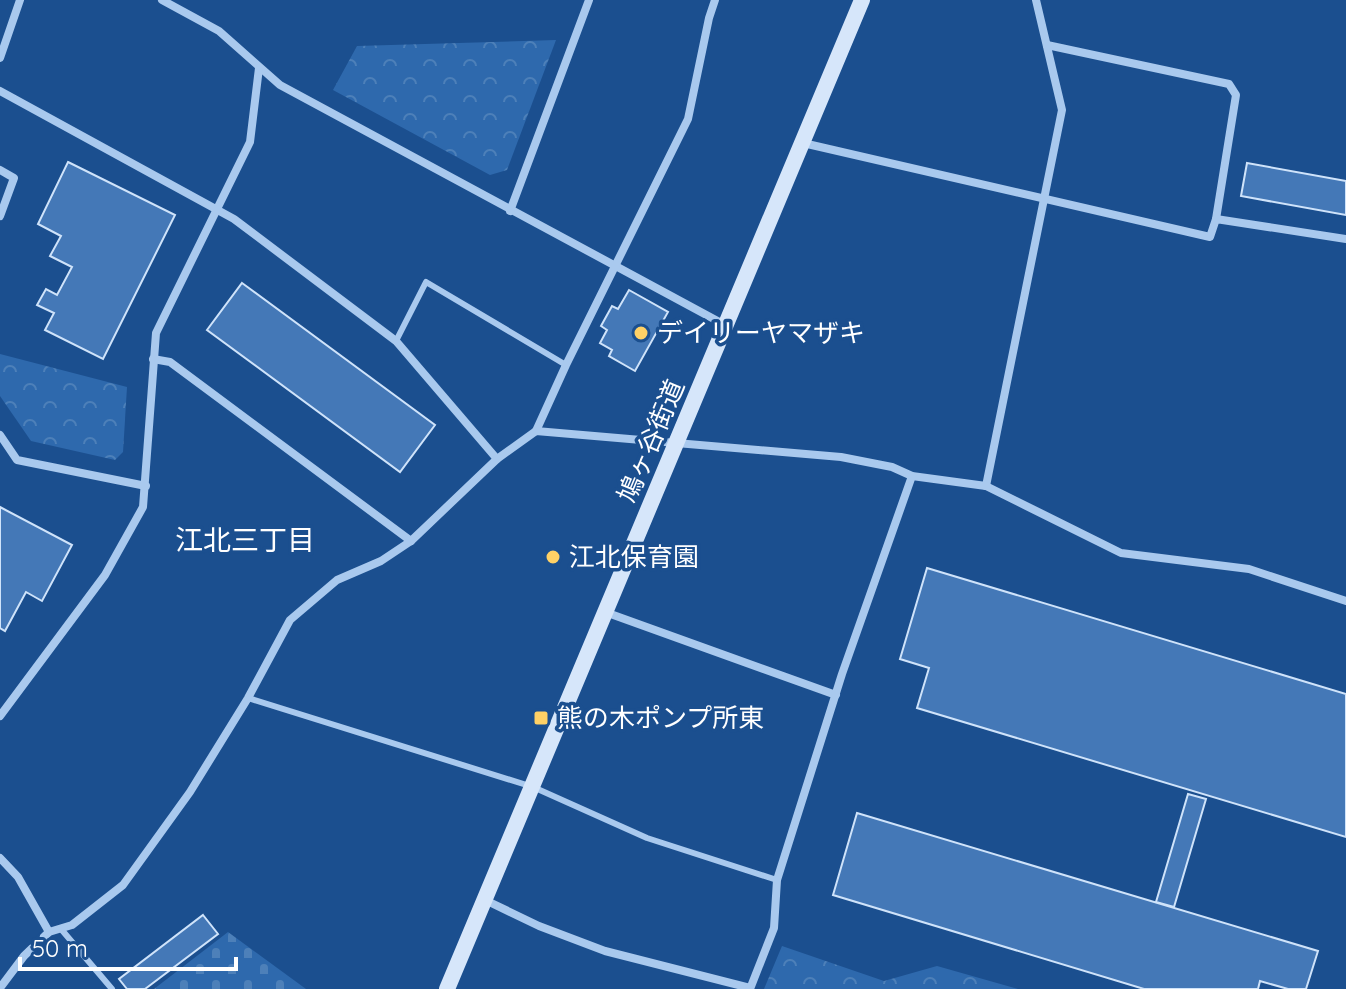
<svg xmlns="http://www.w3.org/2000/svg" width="1346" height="989" font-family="Quicksand,'Noto Sans JP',sans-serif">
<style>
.forest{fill:url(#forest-crowns)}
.cemetery{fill:url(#cemetery-stones)}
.building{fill:#4478b7;stroke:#cfe3fa;stroke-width:2}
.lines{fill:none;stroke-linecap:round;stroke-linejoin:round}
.service{stroke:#a9c9ee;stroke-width:6}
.minor{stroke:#a9c9ee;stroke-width:8}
.secondary{stroke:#d6e6fa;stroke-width:16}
.poi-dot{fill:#ffd166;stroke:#1b4f8f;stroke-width:3}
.labels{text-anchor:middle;stroke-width:7;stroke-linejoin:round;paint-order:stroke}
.poi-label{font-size:26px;fill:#fff;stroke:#1b4f8f;text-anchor:start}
.street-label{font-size:26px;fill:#fff;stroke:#1b4f8f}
.neighbourhood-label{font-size:28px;fill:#fff;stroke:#1b4f8f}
</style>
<defs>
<pattern id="forest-crowns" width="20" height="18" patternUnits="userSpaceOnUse" patternTransform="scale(2)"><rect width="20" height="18" fill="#2e69ad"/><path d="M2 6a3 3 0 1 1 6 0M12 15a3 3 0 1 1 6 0" fill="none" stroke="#4d80b9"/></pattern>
<pattern id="cemetery-stones" width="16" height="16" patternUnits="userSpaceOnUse" patternTransform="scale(2)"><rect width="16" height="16" fill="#2e69ad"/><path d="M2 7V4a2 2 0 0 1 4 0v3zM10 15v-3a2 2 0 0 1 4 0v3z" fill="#4d80b9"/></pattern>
</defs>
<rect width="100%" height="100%" fill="#1b4f8f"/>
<g class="forest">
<path d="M556,40L507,170L490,175L333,90L357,46Z"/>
<path d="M0,354L127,387L123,452L115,460L31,441L0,396Z"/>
<path d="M782,946L884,981L937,966L1018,989H764Z"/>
</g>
<path class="cemetery" d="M228,932L306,989H154Z"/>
<g class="building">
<path d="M68,162L175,215L103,359L45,330L54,313L37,305L46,289L57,295L72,267L50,256L61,236L38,224Z"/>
<path d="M1247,163L1346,181V215L1241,196Z"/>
<path d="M242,283L435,425L400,472L207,330Z"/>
<path d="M629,290L668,312L635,371L609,356L612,350L600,343L607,330L601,326L612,306L618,309Z"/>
<path d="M0,507L72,545L42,601L26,592L5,631L0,628Z"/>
<path d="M927,568L1346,694V837L917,708L929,668L900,659Z"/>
<path d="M1188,794L1206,799L1174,907L1156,902Z"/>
<path d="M857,813L1318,951L1306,989H1288L1260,981L1258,989H1144L833,895Z"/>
<path d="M203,915L218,934L145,989H127L119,979Z"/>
</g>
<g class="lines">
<g class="service">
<path d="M396,341L426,282L566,365"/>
<path d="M248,698L533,787L647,838L777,880"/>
<path d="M61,929L112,989"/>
</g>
<g class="minor">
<path d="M162,0L219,31L280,85L725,325"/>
<path d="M1047,45L1229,84L1236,95L1216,219"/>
<path d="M0,58L20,0"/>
<path d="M0,91L234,219L396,341L497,459"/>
<path d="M803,143L1210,237L1216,219L1346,239"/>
<path d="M0,170L14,178L0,216"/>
<path d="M510,211L589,0"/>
<path d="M153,359L170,362L411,541"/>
<path d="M536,431L566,365L688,119L709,18L715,0"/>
<path d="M0,435L17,460L146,486"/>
<path d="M986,486L1062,110L1036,0"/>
<path d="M605,612L836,695"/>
<path d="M0,716L105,575L143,507L156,333L250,142L259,68"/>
<path d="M0,858L18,877L49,932"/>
<path d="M485,900L539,926L605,951L750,988"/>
<path d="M0,988L24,956L49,932L72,925L123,885L190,792L248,698L290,620L337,580L381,561L411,541L497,459L536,431L841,457L892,467L912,476L986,486L1121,553L1249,569L1346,601"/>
<path d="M750,989L774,928L777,880L842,674L912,476"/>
</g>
<path class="secondary" d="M447,989L862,0"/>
</g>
<g class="poi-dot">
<circle cx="641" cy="333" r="8"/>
<circle cx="553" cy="557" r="8"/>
<rect x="533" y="710" width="16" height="16" rx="4"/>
</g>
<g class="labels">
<g class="poi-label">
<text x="657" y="342">デイリーヤマザキ</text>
<text x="569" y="566">江北保育園</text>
<text x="557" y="727">熊の木ポンプ所東</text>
</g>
<g class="street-label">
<text transform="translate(651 441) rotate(-67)" y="9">鳩ヶ谷街道</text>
</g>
<g class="neighbourhood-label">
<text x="245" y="550">江北三丁目</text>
</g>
</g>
<path d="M20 957v12h216v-12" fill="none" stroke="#ffffff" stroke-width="4"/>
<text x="32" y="957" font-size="24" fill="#ffffff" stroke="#1b4f8f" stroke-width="6" paint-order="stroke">50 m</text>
</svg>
